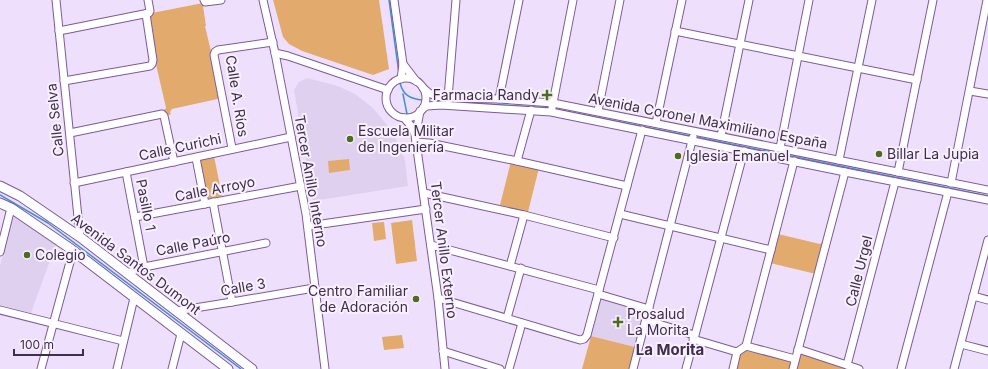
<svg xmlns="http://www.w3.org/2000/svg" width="988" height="369" font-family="Inter,sans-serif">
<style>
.built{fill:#e0d0f0}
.green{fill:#e2ab6d}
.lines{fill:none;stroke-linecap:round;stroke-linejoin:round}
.stream{stroke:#4190d6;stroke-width:1.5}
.minor-casing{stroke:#7d5a9a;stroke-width:9}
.major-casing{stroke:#7d5a9a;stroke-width:11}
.minor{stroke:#fff;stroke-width:7}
.major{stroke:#fff;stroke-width:9}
.poi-dot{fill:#4e6c20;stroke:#f8f0ff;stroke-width:1.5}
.labels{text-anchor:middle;stroke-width:4;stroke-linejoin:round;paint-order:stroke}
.poi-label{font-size:14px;fill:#3e2e4b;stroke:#f8f0ff;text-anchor:start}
.street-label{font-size:14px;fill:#3e2e4b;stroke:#f8f0ff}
.neighbourhood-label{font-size:15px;font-weight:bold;fill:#3e2e4b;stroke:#f8f0ff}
</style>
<rect width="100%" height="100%" fill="#eee0fd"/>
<g class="built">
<path d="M307,78L338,86L355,94L373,108L393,132L405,160L408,186L313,201L294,90L299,82Z"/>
<path d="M15,215L56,244L31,313L0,305V266L12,217Z"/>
<path d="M602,296L645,308L635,347L591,336Z"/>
</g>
<g class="green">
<path d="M273,0H379L389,69L373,75L302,51L289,44L283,37Z"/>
<path d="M203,3V6L206,26H205L222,98L172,109L170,112L171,114L167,116L164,110L166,108L155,60L157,58L149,16L152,13Z"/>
<path d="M214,156L222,196L208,199L199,159Z"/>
<path d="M349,159L350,170L329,173L328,161Z"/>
<path d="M511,161L539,168L528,212L500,205Z"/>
<path d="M412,220L417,261L396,264L391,223Z"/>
<path d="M384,222L386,239L374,241L372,223Z"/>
<path d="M778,234L820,244L822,242L824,243L816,274L770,263Z"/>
<path d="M402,335L404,348L384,350L382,337Z"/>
<path d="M591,336L635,347L631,369H582Z"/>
<path d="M747,348L791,360L792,365L791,369H735L739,353Z"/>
<path d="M804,353L853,369H797L801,354Z"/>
</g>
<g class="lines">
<g class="stream">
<path d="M389,0L399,74"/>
<path d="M400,83C403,95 410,99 423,100"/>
<path d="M403,94L407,114"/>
<path d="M453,102L549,108"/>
<path d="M555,109L690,136"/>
<path d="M696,137L988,196"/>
<path d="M0,195L48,223L241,369"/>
</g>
<g class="minor-casing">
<g id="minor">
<path d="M56,0L80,237"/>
<path d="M204,0L205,2L221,0"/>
<path d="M263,0L275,53L306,214L325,369"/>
<path d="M394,0L403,64L401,79"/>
<path d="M59,31L149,13L150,11L148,0"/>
<path d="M675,31L917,80"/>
<path d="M275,53L288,56L388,90"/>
<path d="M403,64L416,81"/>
<circle cx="406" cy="98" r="20"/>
<path d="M64,81L150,66L152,64L153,60L146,14"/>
<path d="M423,88L429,93L436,96L448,98L499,99L553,103L988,190"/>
<path d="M970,91L988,94"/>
<path d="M448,98L456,0"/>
<path d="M499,99L519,0"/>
<path d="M423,108L427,106L441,105L551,112L845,172L988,200"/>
<path d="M552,108L573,0"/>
<path d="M598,111L620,0"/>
<path d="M404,118L412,127L415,135L438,298L445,369"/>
<path d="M656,123L682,0"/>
<path d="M70,133L162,114L164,116L174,162"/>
<path d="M416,133L420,111"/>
<path d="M721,136L749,0"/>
<path d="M416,142L429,143L517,161L627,186"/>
<path d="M232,148L214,55L215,52L218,50L273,42"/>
<path d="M780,148L809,0"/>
<path d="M196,158L205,204"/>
<path d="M839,160L872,0"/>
<path d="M517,161L531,110"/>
<path d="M126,172L144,267"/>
<path d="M898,172L933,0"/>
<path d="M74,183L291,137"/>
<path d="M951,183L987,0"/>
<path d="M424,193L524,215L614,238"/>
<path d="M213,202L232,302"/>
<path d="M620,214L771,250"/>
<path d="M135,217L301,186"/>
<path d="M308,226L426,209"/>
<path d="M431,245L599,290"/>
<path d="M0,252L11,208"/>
<path d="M510,266L524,215"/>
<path d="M127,273L144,267L266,243"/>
<path d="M598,294L649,309"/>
<path d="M973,296L988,300"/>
<path d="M438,298L580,340L584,339L587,335L642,130"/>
<path d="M0,310L123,341"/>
<path d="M176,311L232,302L314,288"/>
<path d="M507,318L521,268"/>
<path d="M646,320L694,335"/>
<path d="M693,339L737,352"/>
<path d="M961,344L988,351"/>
<path d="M746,346L795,359"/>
<path d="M798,349L859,369"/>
<path d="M443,351L500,369"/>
<path d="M847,365L895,182"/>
<path d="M41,369L73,251"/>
<path d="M117,369L134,298"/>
<path d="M172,369L181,334"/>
<path d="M509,369L522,323"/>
<path d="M633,369L693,137"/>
<path d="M686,369L744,151"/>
<path d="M733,369L737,352L746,346L794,161"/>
<path d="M793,369L845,172"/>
<path d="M901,369L948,192"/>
<path d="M954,369L988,240"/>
</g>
</g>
<g class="major-casing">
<g id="major">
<path d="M0,186L20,196L80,237L252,369"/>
<path d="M0,203L11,208L71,249L228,369"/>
</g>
</g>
<use href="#minor" class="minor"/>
<use href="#major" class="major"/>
</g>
<g class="poi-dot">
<path d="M545 89h4v4h4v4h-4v4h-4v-4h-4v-4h4z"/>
<circle cx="350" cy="139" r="4"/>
<circle cx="879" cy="154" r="4"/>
<circle cx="678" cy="156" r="4"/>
<circle cx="27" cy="255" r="4"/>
<circle cx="416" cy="299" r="4"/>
<path d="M616 316h4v4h4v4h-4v4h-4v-4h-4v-4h4z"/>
</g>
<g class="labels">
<g class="poi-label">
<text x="539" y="100" text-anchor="end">Farmacia Randy</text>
<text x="358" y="136">Escuela Militar<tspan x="358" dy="16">de Ingeniería</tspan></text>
<text x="887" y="159">Billar La Jupia</text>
<text x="686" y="161">Iglesia Emanuel</text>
<text x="35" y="260">Colegio</text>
<text x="408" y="296" text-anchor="end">Centro Familiar<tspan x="408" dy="16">de Adoración</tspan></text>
<text x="627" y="319">Prosalud<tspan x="627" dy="16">La Morita</tspan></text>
</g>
<g class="street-label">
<text transform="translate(237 96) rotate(81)" y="5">Calle A. Ríos</text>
<text transform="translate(55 120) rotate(-96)" y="5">Calle Selva</text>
<text transform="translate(708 121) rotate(11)" y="5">Avenida Coronel Maximiliano España</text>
<text transform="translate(180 147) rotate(-12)" y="5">Calle Curichi</text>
<text transform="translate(311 181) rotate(80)" y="5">Tercer Anillo Interno</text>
<text transform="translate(215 189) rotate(-11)" y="5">Calle Arroyo</text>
<text transform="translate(146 205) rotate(79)" y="5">Pasillo 1</text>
<text transform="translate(193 244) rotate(-11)" y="5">Calle Paúro</text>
<text transform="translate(444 250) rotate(83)" y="5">Tercer Anillo Externo</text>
<text transform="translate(136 264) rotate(37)" y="5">Avenida Santos Dumont</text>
<text transform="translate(859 271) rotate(-76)" y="5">Calle Urgel</text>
<text transform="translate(243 287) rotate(-10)" y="5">Calle 3</text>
</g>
<g class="neighbourhood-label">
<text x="670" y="355">La Morita</text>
</g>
</g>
<path d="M14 349v6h69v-6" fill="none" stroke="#3e2e4b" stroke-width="2"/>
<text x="20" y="349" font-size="12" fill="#3e2e4b" stroke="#f8f0ff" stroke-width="3" paint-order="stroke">100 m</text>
</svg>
